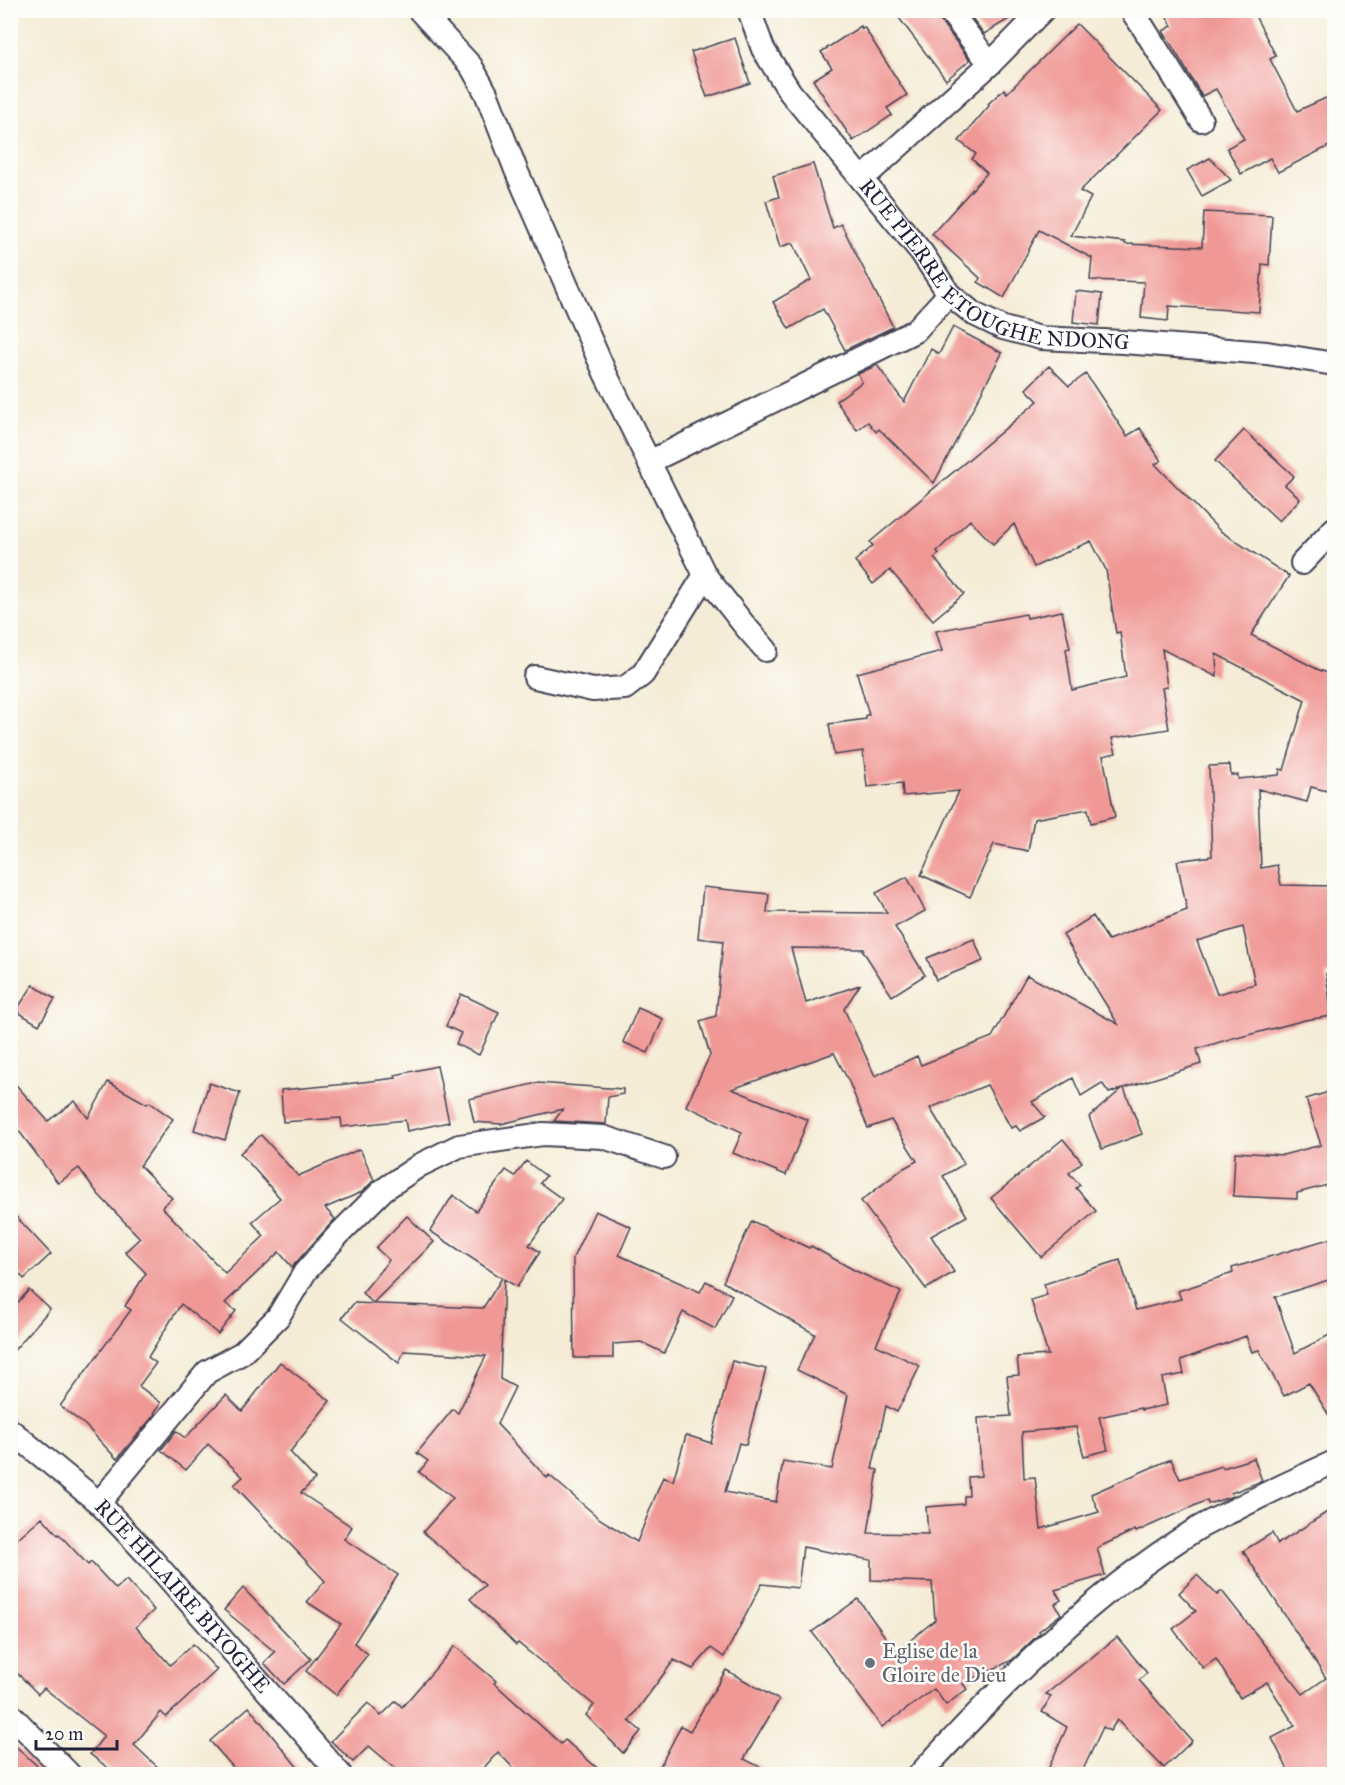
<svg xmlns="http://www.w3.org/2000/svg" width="1345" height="1785" font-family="'IM FELL Great Primer',serif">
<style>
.building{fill:#f09895;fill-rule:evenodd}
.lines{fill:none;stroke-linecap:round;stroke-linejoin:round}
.street-casing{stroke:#424052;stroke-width:26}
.street{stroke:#fff;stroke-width:22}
.worship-dot{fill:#6b7280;stroke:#fdfcf7;stroke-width:2}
.labels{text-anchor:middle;stroke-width:5;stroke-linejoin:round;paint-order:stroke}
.street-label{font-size:21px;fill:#22223b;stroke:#fdfcf7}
.worship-label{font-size:21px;fill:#5b616d;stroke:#fdfcf7;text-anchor:start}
</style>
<rect width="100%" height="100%" fill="#fdfcf7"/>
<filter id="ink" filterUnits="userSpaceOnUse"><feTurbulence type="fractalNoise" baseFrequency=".0167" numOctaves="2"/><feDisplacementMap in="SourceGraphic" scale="12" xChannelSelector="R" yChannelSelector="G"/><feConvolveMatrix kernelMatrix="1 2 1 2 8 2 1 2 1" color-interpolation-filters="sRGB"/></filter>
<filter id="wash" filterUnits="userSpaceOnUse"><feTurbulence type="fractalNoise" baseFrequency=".008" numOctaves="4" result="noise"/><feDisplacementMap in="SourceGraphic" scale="24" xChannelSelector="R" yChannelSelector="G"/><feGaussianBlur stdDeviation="1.35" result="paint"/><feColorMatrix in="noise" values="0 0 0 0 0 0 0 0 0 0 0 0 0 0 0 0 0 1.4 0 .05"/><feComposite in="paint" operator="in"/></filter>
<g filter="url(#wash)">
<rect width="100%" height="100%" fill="#f4ecd6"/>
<g id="blocks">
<g class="building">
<path d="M893,10H936L938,18L970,60L946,80Z"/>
<path d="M966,10H1024L984,34Z"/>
<path d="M1163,10H1252L1276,56L1270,59L1297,111L1335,94V143L1278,172L1270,158L1241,174L1227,148L1244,139L1216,89L1202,96L1163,31L1172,26Z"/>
<path d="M1077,24L1162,110L1080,191L1091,197L1071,236L1125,242V244L1202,247L1204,212L1272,215L1269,265L1262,264L1259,312L1169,306L1168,321L1141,318L1144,282L1090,280L1092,258L1039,230L1004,298L978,282L980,278L932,234L987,173L972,159L976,154L959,141L989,106L988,104L1004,89L1007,93Z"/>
<path d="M861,26L862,29L864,27L907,95L887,108L892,115L853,141L813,80L832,68L821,52Z"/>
<path d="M735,38L750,83L707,97L691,52Z"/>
<path d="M1210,158L1231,180L1202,196L1187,170Z"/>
<path d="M813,164L833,228L841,224L893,327L845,350L823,309L789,329L773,302L811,280L793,243L780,247L766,201L779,197L773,176Z"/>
<path d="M1076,291L1102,294L1099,325L1073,322Z"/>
<path d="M953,327L1002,353L934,483L879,429L876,432L868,422L857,430L836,401L862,382L858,374L877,365L904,402L931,349L939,354Z"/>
<path d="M1049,366L1069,386L1086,374L1127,436L1140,428L1161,461L1155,464L1220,531L1289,576L1251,635L1317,669L1335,676V697L1327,717L1335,719V793L1311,787L1307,802L1258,789L1261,868L1277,865L1281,885L1335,886V974H1326L1332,1016L1305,1020L1237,1038L1236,1037L1197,1049L1201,1064L1124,1088L1142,1134L1102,1149L1089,1117L1123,1088L1109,1093L1102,1083L1081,1096L1073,1078L1032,1102L1045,1117L1020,1131L1016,1126L1011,1128L987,1085L930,1108L964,1164L943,1176L967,1216L931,1236L954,1272L926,1289L861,1201L904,1168L917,1161L891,1120L868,1128L849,1082L834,1053L732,1089L808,1120L786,1175L733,1153L742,1132L686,1106L710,1055L700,1021L716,1016L723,941L698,938L703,887L769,894L767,912L887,913L876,893L907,877L925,911L895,927L925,975L892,996L863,951L864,949L791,948L806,1003L860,985L844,1009L875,1076L917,1056L921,1065L992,1037L1027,975L1118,1024L1063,935L1093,916L1108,940L1187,910L1177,861L1212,856L1209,766L1230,765L1231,775H1238V779L1279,775L1280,769L1284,770L1305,700L1216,654L1217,677L1162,649L1167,687L1162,688L1169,729L1112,738L1116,753L1103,756L1115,817L1091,823L1088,809L1034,819L1028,851L994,844L970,897L921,875L959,791L903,796L902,783L867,787L863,751L834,755L829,724L866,719V715H869L857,673L942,651L936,631L1026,614L1027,618L1062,611L1070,648L1066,649L1072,690L1126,677L1120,632L1116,633L1106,570L1091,541L1034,567L1014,524L993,544L970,520L937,551L939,554L934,558L964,594L933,620L890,570L873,584L855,561L873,546L870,542L1038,401L1026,389ZM1243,927L1255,984L1217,994L1197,941Z"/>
<path d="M1244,430L1294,476L1285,485L1300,499L1279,521L1215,461Z"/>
<path d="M974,939L983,961L936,980L927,958Z"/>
<path d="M33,985L55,999L39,1025L16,1011Z"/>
<path d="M461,994L499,1012L479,1055L456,1044L461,1033L446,1026Z"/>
<path d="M638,1008L663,1019L648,1053L623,1042Z"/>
<path d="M437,1066L449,1122L407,1131L405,1120L342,1127L341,1118L283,1122L281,1090L337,1085L396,1078L395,1075Z"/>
<path d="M10,1078L48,1121L75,1101L88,1118L108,1082L147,1104L149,1102L173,1119L140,1166L172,1198L162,1207L225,1273L264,1236L252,1222L280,1198L240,1153L261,1135L298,1176L360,1149L374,1180L362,1192L325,1208L335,1219L292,1267L279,1252L225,1303L236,1311L218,1334L181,1304L148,1357L156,1363L139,1386L161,1403L154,1413L155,1414L117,1459L85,1425L60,1406L131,1310L125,1306L146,1273L125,1252L140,1238L98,1194L79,1168L58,1183L10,1119Z"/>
<path d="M209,1083L240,1093L225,1140L194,1130Z"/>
<path d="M537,1083L623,1089V1094L608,1097L606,1124L554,1121L563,1109L501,1124L474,1122L469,1099Z"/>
<path d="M1335,1090V1183L1297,1193V1199L1233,1196L1235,1152L1283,1155L1321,1145L1306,1099Z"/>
<path d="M1063,1139L1082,1162L1069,1173L1080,1185L1076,1188L1096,1211L1041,1257L991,1198Z"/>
<path d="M526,1161L546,1176L540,1183L562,1199L529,1245L540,1252L517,1287L504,1279L500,1379L515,1387L497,1424L547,1478L549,1475L600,1519L637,1542L663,1477L673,1481L686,1435L711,1443L732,1361L766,1369L746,1445L739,1443L725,1492L776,1502L783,1461L832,1469L848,1395L797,1370L815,1334L723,1282L752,1221L809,1248L811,1246L854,1270L901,1292L876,1345L920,1366L897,1412L886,1406L872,1469L878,1470L868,1533L928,1534L926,1507L964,1504V1496H969L968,1477L981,1476L978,1418L1011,1416L1007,1376L1019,1375L1017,1357L1048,1355L1031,1300L1047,1295L1044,1284L1120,1260L1136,1310L1181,1299L1178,1291L1233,1273L1232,1268L1335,1237V1278L1275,1297L1295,1353L1335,1332V1425L1309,1383L1284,1396L1259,1350L1252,1352L1246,1336L1181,1360L1184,1374L1162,1378L1167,1405L1141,1410V1408L1099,1417L1108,1450L1084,1456L1076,1427L1022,1432L1024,1478L1035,1477L1041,1529L1099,1512L1091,1494L1171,1459L1180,1479L1222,1466L1223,1468L1254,1458L1262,1481L1231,1493L1232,1496L1230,1497L1208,1504L1207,1500L1136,1532L1135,1530L1097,1548L1105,1575L1055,1590L1061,1600L1055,1604L1061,1614L1039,1631L1040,1633L1012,1660L963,1684L967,1689L946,1705L934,1689L882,1727L812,1632L858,1599L896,1652L935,1620L932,1582L871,1580V1560L803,1547L798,1588L762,1584L724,1657L711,1648L693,1669L674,1660L629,1721L641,1731L623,1753L586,1715L594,1705L518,1643L516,1645L470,1599L485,1585L423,1532L453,1498L419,1472L428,1461L417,1453L453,1409L458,1413L486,1356L404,1351L399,1363L342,1318L354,1303L483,1308L502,1278L430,1231L453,1195L476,1211L506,1170L515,1176Z"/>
<path d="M10,1210L51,1254L24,1279L10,1264Z"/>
<path d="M595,1211L631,1227L619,1255L700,1292L706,1281L732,1295L715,1329L683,1312L664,1353L641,1342L613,1344V1358H574L573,1258Z"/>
<path d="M407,1216L434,1242L373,1303L362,1293L389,1260L376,1248Z"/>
<path d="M29,1290L50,1309L10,1355V1311Z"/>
<path d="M280,1362L330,1401L290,1452L315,1479L301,1493L352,1527L344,1539L398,1575L354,1643L368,1654L336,1695L306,1671L341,1624L307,1602L325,1581L234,1485L243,1477L208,1444L186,1470L161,1450L176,1431L185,1438L226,1395L242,1411Z"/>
<path d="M1335,1507V1774H1290L1272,1738L1295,1726L1267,1682L1240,1698L1216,1659L1203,1668L1173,1629L1196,1611L1179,1593L1197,1575L1217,1595L1222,1591L1303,1694L1326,1678L1243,1551L1272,1533L1278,1544Z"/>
<path d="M42,1517L58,1535L59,1534L88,1565L91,1562L116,1589L126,1580L154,1610L136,1627L170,1665L193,1644L217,1670L166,1717L161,1712L134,1745L165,1774H116L90,1754L104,1736L44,1688L38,1694L10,1666V1545Z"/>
<path d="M243,1588L311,1659L284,1684L264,1663L275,1652L224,1610Z"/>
<path d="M1117,1637L1147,1673L1139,1680L1192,1741L1164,1768L1117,1720L1110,1731L1103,1727L1081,1774H1046L1067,1727L1042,1712L1051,1696L1046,1694Z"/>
<path d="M455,1646L496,1681L494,1683L561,1744L565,1740L604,1774H519L498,1752L478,1774H402L369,1746L353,1762L331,1741L368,1703L381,1716L396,1701L402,1707Z"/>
<path d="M726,1670L779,1700L744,1759L774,1774H656L681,1726L690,1731Z"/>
<path d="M249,1707L265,1727L303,1774H239L210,1741Z"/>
<path d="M10,1741L46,1774H10Z"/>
</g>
</g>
</g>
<g filter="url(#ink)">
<use href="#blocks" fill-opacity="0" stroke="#424052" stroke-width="1.5"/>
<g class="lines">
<g class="street-casing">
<g id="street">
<path d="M419,10L471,66L486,93L516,170L605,373L705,575L745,626L766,650"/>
<path id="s1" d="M749,10L763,49L790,92L922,253L949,294L974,314L1003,328L1041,338L1123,342L1267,353L1328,363L1334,362"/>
<path d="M949,10L990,64"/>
<path d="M1131,10L1143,27L1201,120"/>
<path d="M862,179L990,64L1043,10"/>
<path d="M649,462L915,331L949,294"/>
<path d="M1302,563L1334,529"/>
<path d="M535,677L593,690L625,688L643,674L705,575"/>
<path id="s2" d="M10,1430L99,1503L149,1556L340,1774"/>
<path d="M99,1503L207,1372L242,1353L278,1317L305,1272L339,1234L383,1190L420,1165L459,1146L543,1134L603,1137L664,1157"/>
<path d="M10,1714L69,1774"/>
<path d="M920,1774C1003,1684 1090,1595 1195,1530C1208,1522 1222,1516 1236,1509C1268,1492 1301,1477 1334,1462"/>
</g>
</g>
<use href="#street" class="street"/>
</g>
</g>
<circle class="worship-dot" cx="870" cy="1663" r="6"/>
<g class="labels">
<g class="street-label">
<text dy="7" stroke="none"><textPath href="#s1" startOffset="375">RUE PIERRE ETOUGHE NDONG</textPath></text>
<text dy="7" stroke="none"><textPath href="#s2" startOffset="240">RUE HILAIRE BIYOGHE</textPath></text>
</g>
<g class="worship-label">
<text x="882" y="1658">Eglise de la<tspan x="882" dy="24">Gloire de Dieu</tspan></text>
</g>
</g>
<rect width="1345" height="1785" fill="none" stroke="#fdfcf7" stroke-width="36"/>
<path d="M36 1740v9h81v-9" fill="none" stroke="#22223b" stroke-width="3"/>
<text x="45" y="1740" font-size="18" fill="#22223b" stroke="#fdfcf7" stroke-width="4.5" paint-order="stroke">20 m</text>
</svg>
